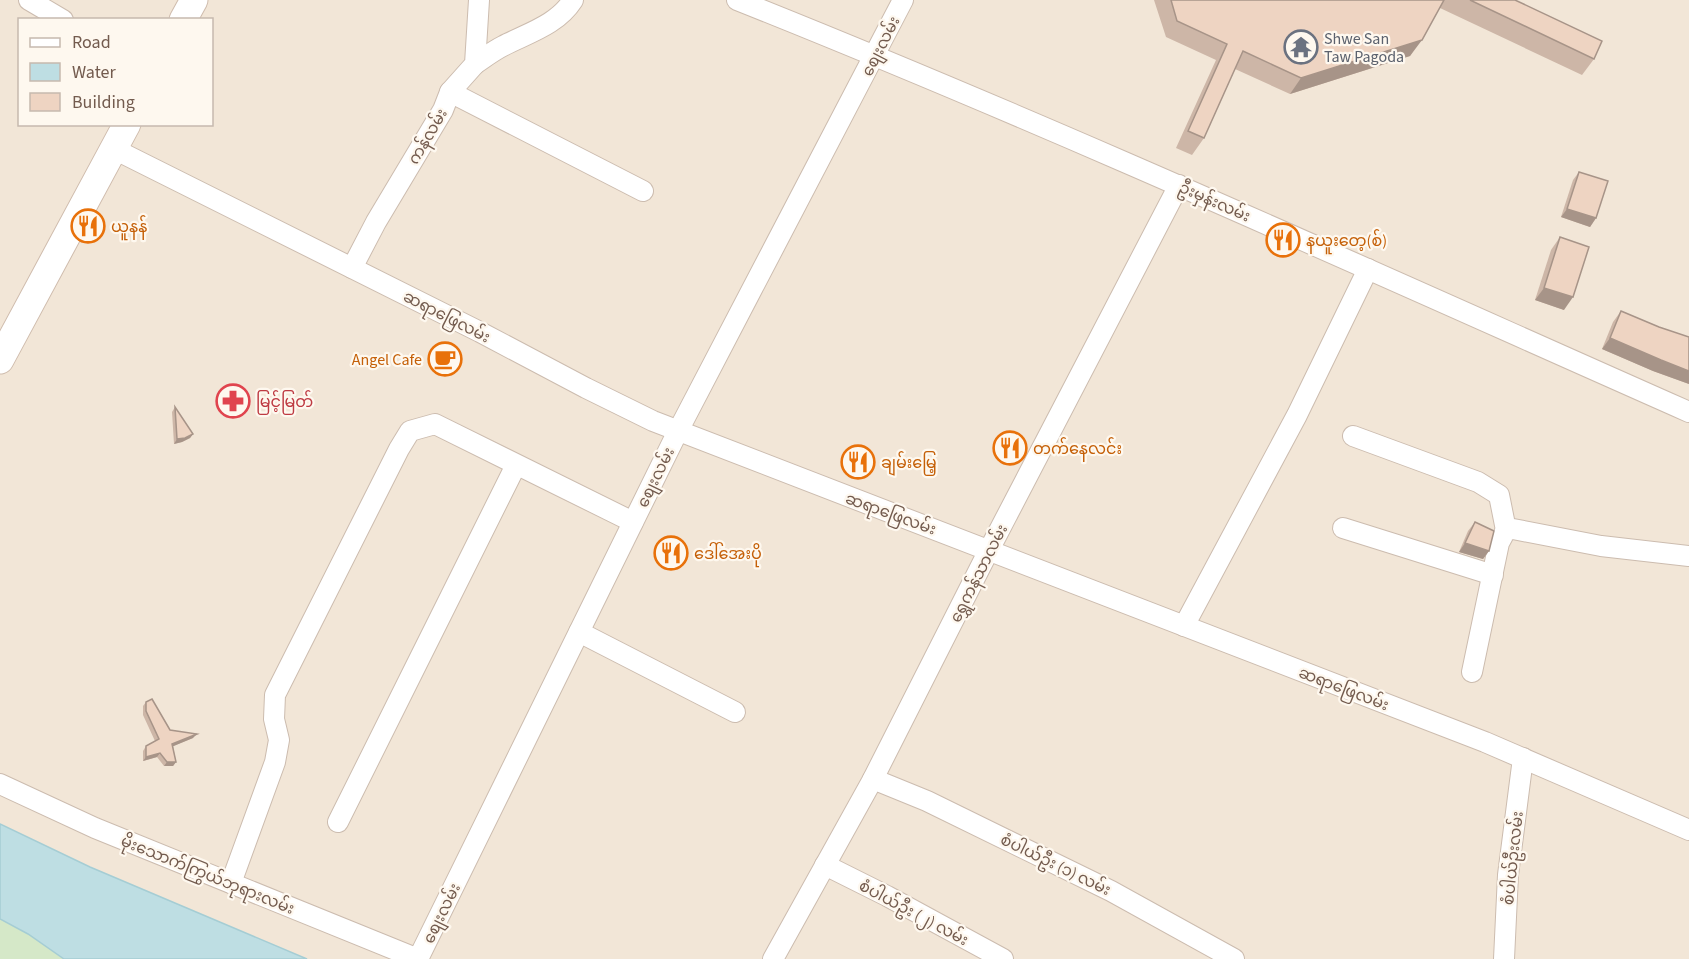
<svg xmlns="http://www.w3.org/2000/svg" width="1689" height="959" font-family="'Source Sans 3','Noto Sans Myanmar',sans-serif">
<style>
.residential{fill:#f2e6d7;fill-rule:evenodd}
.green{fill:#d5e8c8}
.water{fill:#bedee3;stroke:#a5cdd4;stroke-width:1.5}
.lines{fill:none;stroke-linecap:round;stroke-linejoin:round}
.street-casing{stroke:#ccbcaf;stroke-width:22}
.secondary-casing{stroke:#cfbcad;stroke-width:29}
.street{stroke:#fff;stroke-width:20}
.secondary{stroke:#fff;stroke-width:27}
.wall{fill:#cdb6a7}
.shaded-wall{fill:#a79488}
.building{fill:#eed4c2;stroke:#a79488;stroke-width:1.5}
.labels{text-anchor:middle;stroke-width:4.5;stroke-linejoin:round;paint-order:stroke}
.worship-label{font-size:16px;fill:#5b616d;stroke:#fef8ef;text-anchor:start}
.street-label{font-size:16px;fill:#735b4e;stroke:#fef8ef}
.food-label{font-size:16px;fill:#c56008;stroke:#fef8ef;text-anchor:start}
.health-label{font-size:16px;fill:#be3a42;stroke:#fef8ef;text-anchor:start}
</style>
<rect width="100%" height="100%" fill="#fbf4e8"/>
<path class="residential" d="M0,0H1689V959H0ZM20,20H212V124H20Z"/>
<path class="green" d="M0,919L28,934L64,959H0Z"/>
<path class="water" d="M0,824L90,867L307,959H64L28,934L0,919Z"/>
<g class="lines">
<g class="street-casing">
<g id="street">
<path d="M29,0L63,20"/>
<path d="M737,0C1058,128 1373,272 1689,412"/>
<path d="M475,64C484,58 493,51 503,46C528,33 557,25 573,0"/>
<path d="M450,92L643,191"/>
<path d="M114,149L480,332L586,388L653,421L1485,742L1689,830"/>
<path d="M352,268L376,222L443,110L450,92L475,64L479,0"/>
<path d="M1353,436L1478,482L1499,495L1506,530"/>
<path d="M1343,528L1493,575"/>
<path d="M1184,626L1297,415L1368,269"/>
<path d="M579,632L735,712"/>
<path d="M1472,672L1499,543L1506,530L1513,529L1601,546L1689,556"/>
<path d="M873,779L927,801L1111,891L1234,959"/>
<path d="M0,784L95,828L418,959"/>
<path d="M338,822L516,465"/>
<path d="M825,865L887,896L1003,959"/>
<path d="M231,883L275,762L279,740L274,719L275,695L399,449L410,431L435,424L633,522"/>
<path d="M418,959L678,431L903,0"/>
<path d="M773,959L873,779L989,550L1179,185"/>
<path d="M1504,959L1508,875L1523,758"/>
</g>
</g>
<g class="secondary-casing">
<g id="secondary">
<path d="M183,20L194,0"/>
<path d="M0,360L127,124"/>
</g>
</g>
<use href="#street" class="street"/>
<use href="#secondary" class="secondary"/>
</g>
<g class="wall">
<path d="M1154,0H1515L1594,59L1582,75L1440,8L1410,56L1290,94L1235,69L1204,138L1192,155L1176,148L1216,60L1166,37Z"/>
<path d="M1579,172L1596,218L1590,227L1561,217L1573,180Z"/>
<path d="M1560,237L1564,310L1535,300L1551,250Z"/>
<path d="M1621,311L1659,327L1689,337V384L1653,371L1602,349L1613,322Z"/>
<path d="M175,407L193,434L190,438L182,442L174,444L172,412Z"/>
<path d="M1475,522L1489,551L1483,559L1459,552L1468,531Z"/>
<path d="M146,702L170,730L193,738L173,746L176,762L173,766H164L157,757L143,761V751L146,746L155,741L143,715V706Z"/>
</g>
<g class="shaded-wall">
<path d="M1422,40L1410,56L1290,94L1301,78Z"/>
<path d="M1567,209L1596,218L1590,227L1561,217Z"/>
<path d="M1544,288L1573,297L1564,310L1535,300Z"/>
<path d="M1610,338L1689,371V384L1653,371L1602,349Z"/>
<path d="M193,434L190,438L182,442L174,444L177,439Z"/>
<path d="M1465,543L1489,551L1483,559L1459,552Z"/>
<path d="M197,734L193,738L169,748L172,744Z"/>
<path d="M160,753L157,757L143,761L146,757Z"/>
<path d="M167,762H176L173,766H164Z"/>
</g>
<g class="building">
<path d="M1171,0H1444L1422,40L1301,78L1243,51L1204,138L1188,131L1227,44L1177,21Z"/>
<path d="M1470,0H1515L1602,41L1594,59Z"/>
<path d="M1579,172L1608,181L1596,218L1567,209Z"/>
<path d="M1560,237L1589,247L1573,297L1544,288Z"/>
<path d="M1621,311L1659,327L1689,337V371L1661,360L1610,338Z"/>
<path d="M175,407L193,434L185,438L177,439Z"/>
<path d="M1475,522L1494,531L1489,551L1465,543Z"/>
<path d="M152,699L170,730L197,734L172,744L176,762H167L160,753L146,757V746L159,739L146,711V702Z"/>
</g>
<defs>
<g id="temple-ring" transform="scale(1.725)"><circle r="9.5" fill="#fef8ef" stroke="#6b7280" stroke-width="1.5"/><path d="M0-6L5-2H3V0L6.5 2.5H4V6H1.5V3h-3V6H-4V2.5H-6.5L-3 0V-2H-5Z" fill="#6b7280"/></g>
<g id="restaurant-ring" transform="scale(1.725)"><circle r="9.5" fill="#fef8ef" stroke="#e8710a" stroke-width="1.5"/><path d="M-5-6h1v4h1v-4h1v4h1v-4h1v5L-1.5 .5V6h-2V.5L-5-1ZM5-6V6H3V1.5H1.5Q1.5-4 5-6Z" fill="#e8710a"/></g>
<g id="cafe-ring" transform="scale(1.725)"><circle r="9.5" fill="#fef8ef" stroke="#e8710a" stroke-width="1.5"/><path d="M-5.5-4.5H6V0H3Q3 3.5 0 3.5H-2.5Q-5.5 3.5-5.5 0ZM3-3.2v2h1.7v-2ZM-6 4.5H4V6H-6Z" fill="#e8710a"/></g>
<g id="pharmacy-ring" transform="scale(1.725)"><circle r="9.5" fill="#fef8ef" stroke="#e0444e" stroke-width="1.5"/><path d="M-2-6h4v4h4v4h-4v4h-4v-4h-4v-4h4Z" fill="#e0444e"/></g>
</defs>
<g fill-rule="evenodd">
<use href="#temple-ring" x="1301" y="47"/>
<use href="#restaurant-ring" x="88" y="226"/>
<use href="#restaurant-ring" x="1283" y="240"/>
<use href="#cafe-ring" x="445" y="359"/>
<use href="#pharmacy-ring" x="233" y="401"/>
<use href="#restaurant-ring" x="1010" y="448"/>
<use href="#restaurant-ring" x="858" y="462"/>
<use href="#restaurant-ring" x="671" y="553"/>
</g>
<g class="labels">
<g class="worship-label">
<text x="1324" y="44">Shwe San<tspan x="1324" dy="18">Taw Pagoda</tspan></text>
</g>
<g class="street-label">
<text transform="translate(880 46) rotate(-63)" y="6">စျေးလမ်း</text>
<text transform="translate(427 136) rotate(-60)" y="6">ကန်လမ်း</text>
<text transform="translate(1215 201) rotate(24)" y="6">ဦးမှန်းလမ်း</text>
<text transform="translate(447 316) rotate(27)" y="6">ဆရာဖြေလမ်း</text>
<text transform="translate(655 477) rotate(-64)" y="6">စျေးလမ်း</text>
<text transform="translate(891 513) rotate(20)" y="6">ဆရာဖြေလမ်း</text>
<text transform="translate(978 573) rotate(-63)" y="6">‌ရွှေကန်သာလမ်း</text>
<text transform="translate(1344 688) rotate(21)" y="6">ဆရာဖြေလမ်း</text>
<text transform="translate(1512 858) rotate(-84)" y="6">စံပါယ်ဦးလမ်း</text>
<text transform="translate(1056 864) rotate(26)" y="6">စံပါယ်ဦး (၁) လမ်း</text>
<text transform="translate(208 874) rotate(22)" y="6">မိုးသောက်ကြွယ်ဘုရားလမ်း</text>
<text transform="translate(914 912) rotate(28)" y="6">စံပါယ်ဦး (၂) လမ်း</text>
<text transform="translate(441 913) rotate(-64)" y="6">စျေးလမ်း</text>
</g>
<g class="food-label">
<text x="111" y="232">ယူနန်</text>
<text x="1306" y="246">နယူးတေ့(စ်)</text>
<text x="422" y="365" text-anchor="end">Angel Cafe</text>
<text x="1033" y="454">တက်နေလင်း</text>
<text x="881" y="468">ချမ်းမြေ့</text>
<text x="694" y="559">ဒေါ်အေးပို</text>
</g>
<g class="health-label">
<text x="256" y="407">မြင့်မြတ်</text>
</g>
</g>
<rect x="18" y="18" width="195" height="108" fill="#fef8ef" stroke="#c6b9af" stroke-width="1.5"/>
<rect x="30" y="38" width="30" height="9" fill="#ffffff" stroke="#c6b9af" stroke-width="1.5"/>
<text x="72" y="48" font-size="18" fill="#735b4e">Road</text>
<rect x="30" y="63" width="30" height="18" fill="#bedee3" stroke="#c6b9af" stroke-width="1.5"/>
<text x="72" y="78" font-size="18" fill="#735b4e">Water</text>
<rect x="30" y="93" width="30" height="18" fill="#eed4c2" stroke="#c6b9af" stroke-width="1.5"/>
<text x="72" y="108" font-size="18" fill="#735b4e">Building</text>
</svg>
